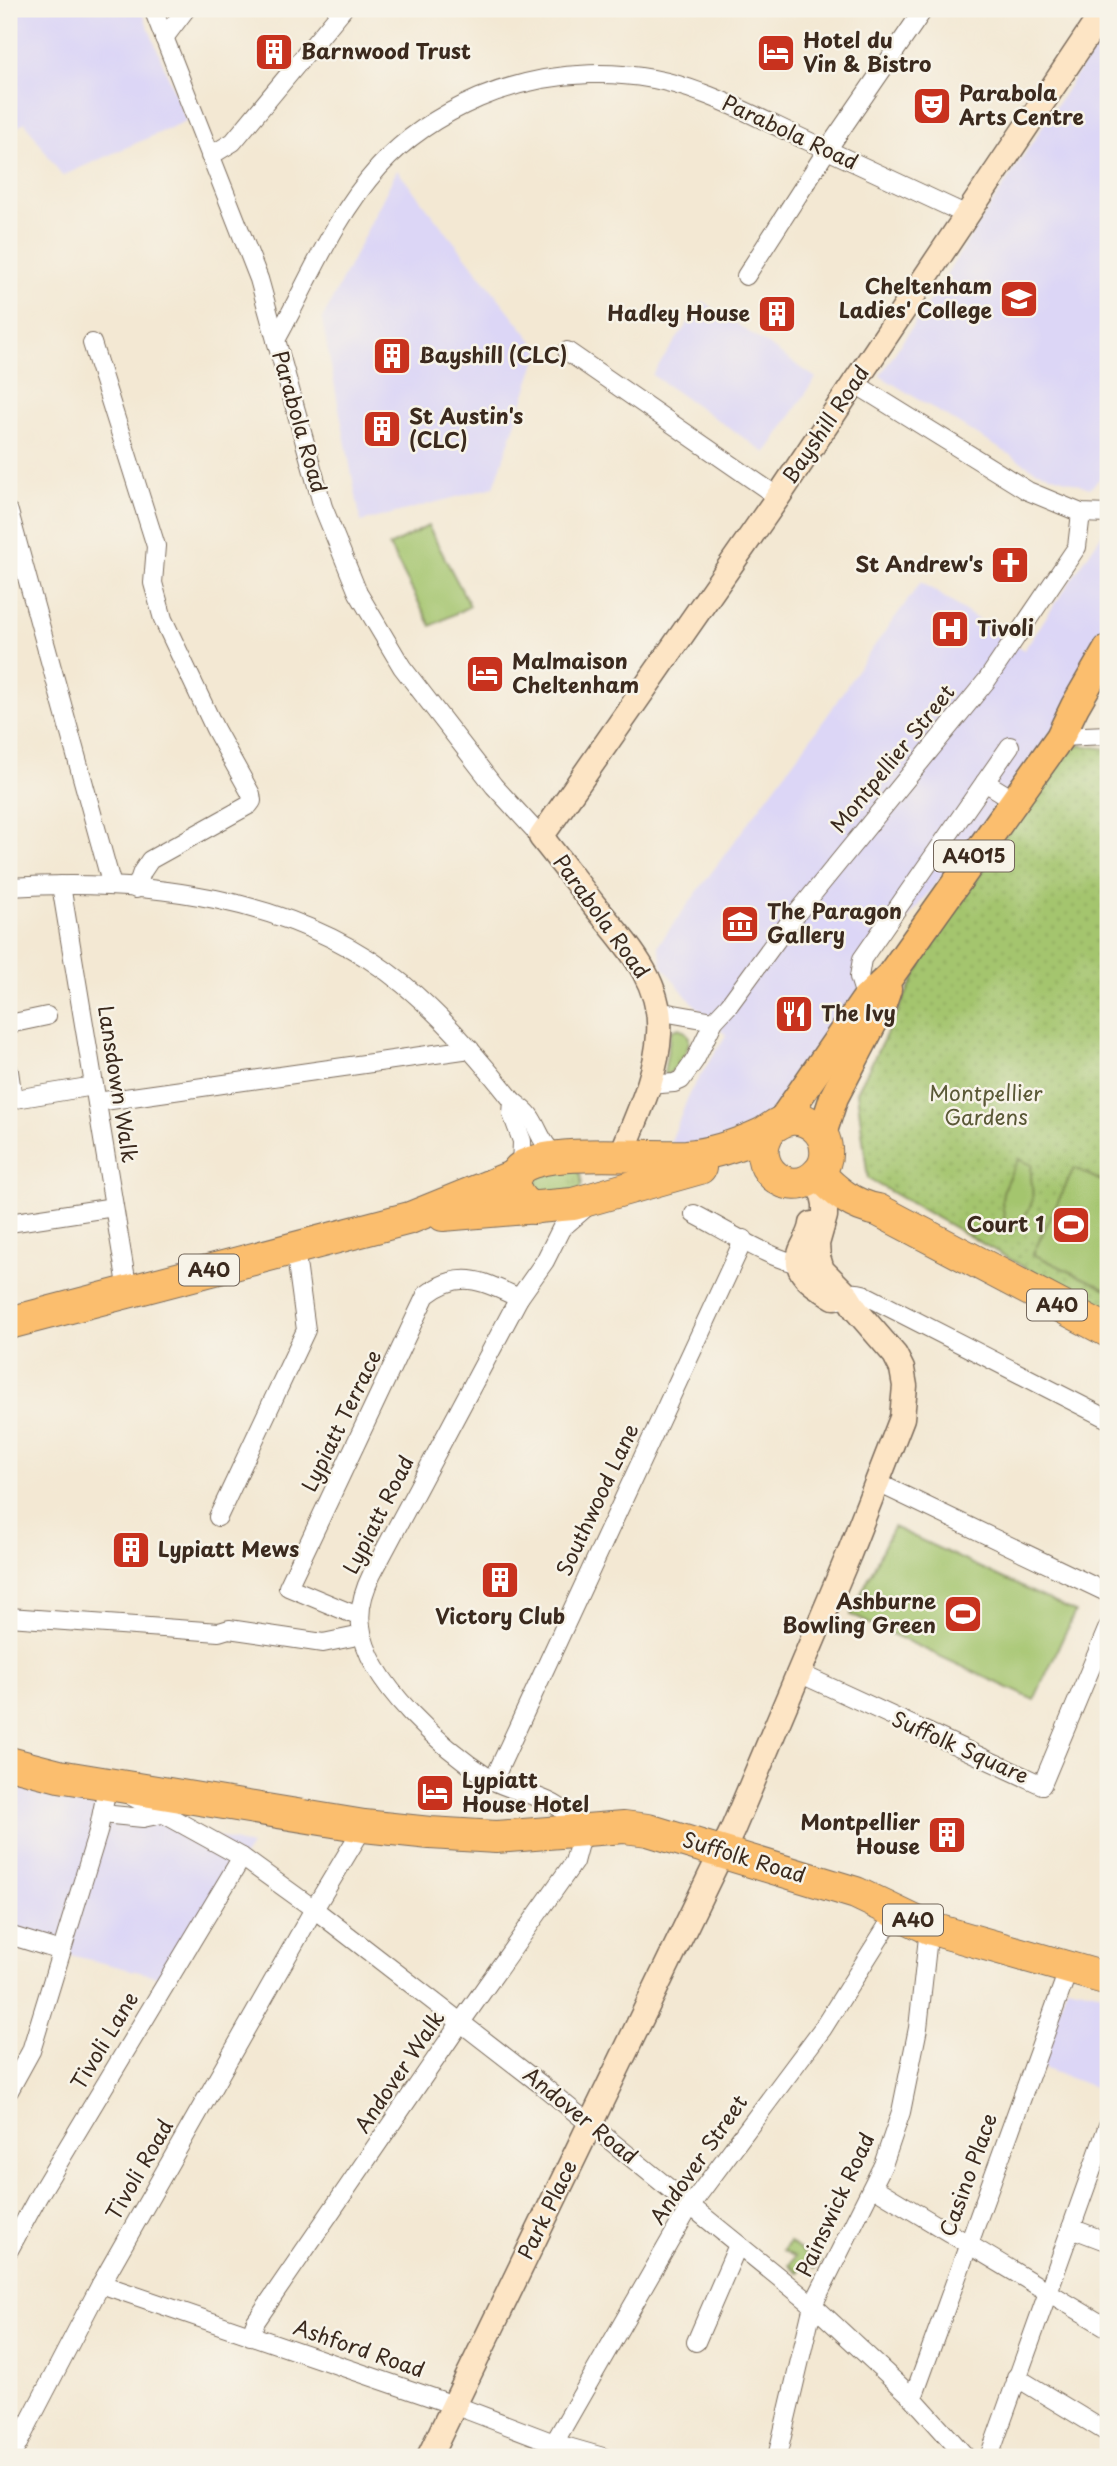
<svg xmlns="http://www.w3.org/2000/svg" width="1117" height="2466" font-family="'Playpen Sans',sans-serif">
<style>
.built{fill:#dcd6f6}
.grass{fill:url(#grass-tufts);stroke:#707846;stroke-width:2}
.park{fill:url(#park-dots);stroke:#707846;stroke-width:2}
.garden{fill:#a4c56e;stroke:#707846;stroke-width:2}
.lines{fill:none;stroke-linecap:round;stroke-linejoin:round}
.street-casing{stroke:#7b6c5d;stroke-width:20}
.secondary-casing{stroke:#7b6c5d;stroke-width:27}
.primary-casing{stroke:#7b6c5d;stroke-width:31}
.highway-casing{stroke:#7b6c5d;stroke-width:34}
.street{stroke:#fff;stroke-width:18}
.secondary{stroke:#fde5c5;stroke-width:24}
.primary{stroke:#fbbe6e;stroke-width:28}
.highway{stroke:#fbbe6e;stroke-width:32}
.labels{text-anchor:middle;stroke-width:5;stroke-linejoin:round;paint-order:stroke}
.shield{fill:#f7f3e8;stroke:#73665b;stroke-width:2}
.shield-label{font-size:19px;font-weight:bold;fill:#3b2a1e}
.poi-label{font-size:21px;font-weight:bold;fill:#3b2a1e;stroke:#f7f3e8;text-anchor:start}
.street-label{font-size:21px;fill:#3b2a1e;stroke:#f7f3e8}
.park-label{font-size:21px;fill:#5a5836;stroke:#f7f3e8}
</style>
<defs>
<pattern id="grass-tufts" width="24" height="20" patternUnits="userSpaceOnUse" patternTransform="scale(1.75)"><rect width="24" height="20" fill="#a4c56e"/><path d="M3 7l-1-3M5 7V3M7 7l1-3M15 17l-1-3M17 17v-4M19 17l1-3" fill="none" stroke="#8ea95f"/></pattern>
<pattern id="park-dots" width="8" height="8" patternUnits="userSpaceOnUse" patternTransform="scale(1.75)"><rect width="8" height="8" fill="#a4c56e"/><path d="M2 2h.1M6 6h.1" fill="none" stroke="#8ea95f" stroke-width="1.8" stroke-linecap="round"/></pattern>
</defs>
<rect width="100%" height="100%" fill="#f7f3e8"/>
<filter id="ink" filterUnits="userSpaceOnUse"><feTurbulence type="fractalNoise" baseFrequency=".0143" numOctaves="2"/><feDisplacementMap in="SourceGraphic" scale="14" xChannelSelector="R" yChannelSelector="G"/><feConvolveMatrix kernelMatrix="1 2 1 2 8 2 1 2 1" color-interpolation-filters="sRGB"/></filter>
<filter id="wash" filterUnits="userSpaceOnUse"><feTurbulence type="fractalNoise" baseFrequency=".00686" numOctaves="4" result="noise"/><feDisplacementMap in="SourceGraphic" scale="28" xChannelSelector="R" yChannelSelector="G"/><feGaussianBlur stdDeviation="1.57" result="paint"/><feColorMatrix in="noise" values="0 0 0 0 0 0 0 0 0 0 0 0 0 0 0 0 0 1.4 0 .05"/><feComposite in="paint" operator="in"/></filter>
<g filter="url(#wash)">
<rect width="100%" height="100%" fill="#f3e8d3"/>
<g class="built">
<path d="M9,9H141L186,121L62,176L25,122L9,133Z"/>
<path d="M1108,26V471L1090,488L1035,470L880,376Z"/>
<path d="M397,170L540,350L494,487L361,522L322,320Z"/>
<path d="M703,301L816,378L766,453L652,375Z"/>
<path d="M1108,525V632L1062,718L1015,782L907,920L778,1111L707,1147L670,1144L690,1092L726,1035L687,997L663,967L658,945L827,716L859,667L921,582L1024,650Z"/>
<path d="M9,1778L251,1846L164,1978L9,1940Z"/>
<path d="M1067,1986L1108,1994V2092L1037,2066Z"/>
</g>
<g class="grass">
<path d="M679,1028C684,1031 690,1034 689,1041C689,1051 675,1070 667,1075L664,1073L671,1031Z"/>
<path d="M575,1170L580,1173L582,1184L580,1189L535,1200L526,1175Z"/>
</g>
<path class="park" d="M1081,745L1108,749V1311L1024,1267L868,1179L857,1092L923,961L1045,776L1055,755Z"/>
<g class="garden">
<path d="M428,526L470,606L431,626L389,546Z"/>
<path d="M1018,1159L1032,1165C1028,1178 1036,1191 1031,1205C1027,1214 1019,1219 1015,1229L1005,1228C1006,1218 1002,1210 1002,1200C1003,1183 1012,1174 1018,1159Z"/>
<path d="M1074,1168L1108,1184V1290L1033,1254Z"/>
<path d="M893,1527L1075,1612L1034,1700L851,1615Z"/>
<path d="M790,2242L812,2260L814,2258L820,2262L815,2268L807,2261L798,2272L789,2265L795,2257L783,2250Z"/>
</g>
</g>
<g filter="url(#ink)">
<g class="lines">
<g class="street-casing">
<g id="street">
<path d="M153,9L259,279L276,340"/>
<path d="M164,38L186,9"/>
<path d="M210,156L233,142L343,9"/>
<path d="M746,276L827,150L924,9"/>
<path d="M92,343L156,546L153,583L163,619L215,729L251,794L252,801L249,805L150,860L142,872L136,889"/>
<path d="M567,351L778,497"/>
<path d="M854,383L1028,491L1081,513L1108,514"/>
<path d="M9,512L112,886"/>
<path d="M1060,737L1108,735"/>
<path d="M985,782L1010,746"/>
<path d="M541,837L494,786L402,667L358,593L323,507L276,340C309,281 333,218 379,167C406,137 442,114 479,98C549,69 630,65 702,93C738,106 773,125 808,141C861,166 914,190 967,215"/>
<path d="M61,885L128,1291"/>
<path d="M9,887C142,878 296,896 403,984C444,1018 479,1058 512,1100C518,1106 527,1110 531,1118C541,1133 544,1153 564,1156"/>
<path d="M866,999L859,977L862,959L985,782L1014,800"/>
<path d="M657,1011L714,1021"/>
<path d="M9,1024L47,1016"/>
<path d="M9,1071L13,1099"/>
<path d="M648,1085L674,1083L681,1080L695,1060L714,1021L729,1005L789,923L987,680L1077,547L1081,513"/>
<path d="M9,1100L94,1086"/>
<path d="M513,1101L512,1114L522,1141L521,1168"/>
<path d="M97,1102L470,1049"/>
<path d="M694,1214C722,1228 779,1265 808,1265"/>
<path d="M9,1223L114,1207"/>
<path d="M839,1300C847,1293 853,1291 863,1294L1108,1419"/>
<path d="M876,1482L1108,1593"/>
<path d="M218,1517L306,1330L295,1248"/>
<path d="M9,1617L219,1632L229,1629L323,1643L362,1635"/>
<path d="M360,1617L288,1587L426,1295C461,1268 484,1282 519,1298"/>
<path d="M799,1673L1042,1785L1108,1627"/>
<path d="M493,1781L744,1239"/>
<path d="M102,1814L143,1818L162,1814"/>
<path d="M9,1935L61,1951"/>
<path d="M9,2091L31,2051L98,1832L108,1783L242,1857L314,1909L539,2083L813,2305L913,2398L966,2457"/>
<path d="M873,2187L1108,2328"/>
<path d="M1071,2228L1108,2242"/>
<path d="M9,2250L39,2195L242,1857"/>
<path d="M101,2284L454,2405L554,2443L603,2457"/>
<path d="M250,2336L256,2321L461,2022L574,1862L582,1832C575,1824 568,1814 560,1808C543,1795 509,1791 490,1779C444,1749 367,1683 361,1626C358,1607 364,1590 372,1574L519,1298L545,1261L561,1229L589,1205"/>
<path d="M696,2342L738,2245"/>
<path d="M1016,2377L1108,2433"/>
<path d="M913,2398L1069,1968"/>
<path d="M554,2443L690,2206L823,2028L896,1912"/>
<path d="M11,2457L101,2284L314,1909L364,1826"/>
<path d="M777,2457L813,2305L883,2165L901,2112L918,2028L929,1928"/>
<path d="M989,2457L1108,2125"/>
</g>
</g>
<g class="secondary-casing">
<g id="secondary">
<path d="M621,1156C636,1117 657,1077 659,1034C663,981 625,943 594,905C576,882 559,859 541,837L778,497L1105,9"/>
<path d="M812,1224C811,1234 805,1241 801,1251C791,1274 818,1287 834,1297"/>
<path d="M429,2457L732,1831L849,1554L902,1418L905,1386L902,1369L895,1355L856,1310L846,1294L822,1270L818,1257L817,1244L825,1216V1204L823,1195L813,1178"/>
</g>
</g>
<g class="primary-casing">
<g id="primary">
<path d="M781,1122L866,999L890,976L1060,737L1075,706L1108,649"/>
<path d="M822,1134L834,1097L881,1007L887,989"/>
</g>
</g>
<g class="highway-casing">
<g id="highway">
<path d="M818,1173C835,1191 853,1206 878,1210L1108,1331"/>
<path d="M534,1208C518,1203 504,1179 522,1167C552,1148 647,1158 686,1156C712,1154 738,1145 762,1134C771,1129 779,1121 790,1119C808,1117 825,1131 826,1149C827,1158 824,1167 818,1173C790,1203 745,1165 770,1130"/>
<path d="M443,1215L573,1204L700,1168"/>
<path d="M9,1323L410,1218L516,1175"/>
<path d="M9,1763L59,1776L364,1826L430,1833L496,1837L624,1827L648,1830L856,1893L929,1928L1108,1979"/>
</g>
</g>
<use href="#street" class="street"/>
<use href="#secondary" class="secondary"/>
<use href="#primary" class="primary"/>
<use href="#highway" class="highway"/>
</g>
</g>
<defs>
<g id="building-square" transform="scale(2.0125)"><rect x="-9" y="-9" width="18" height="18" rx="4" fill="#c8321e" stroke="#f7f3e8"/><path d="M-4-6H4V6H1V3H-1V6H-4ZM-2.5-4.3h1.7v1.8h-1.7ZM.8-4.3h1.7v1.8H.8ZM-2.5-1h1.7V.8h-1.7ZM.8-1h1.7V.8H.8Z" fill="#fff"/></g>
<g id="hotel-square" transform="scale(2.0125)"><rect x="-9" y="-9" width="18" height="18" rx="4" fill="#c8321e" stroke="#f7f3e8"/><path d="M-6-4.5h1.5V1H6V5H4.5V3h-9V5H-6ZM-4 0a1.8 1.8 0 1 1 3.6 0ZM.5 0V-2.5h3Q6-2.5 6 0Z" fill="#fff"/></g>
<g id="theatre-square" transform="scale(2.0125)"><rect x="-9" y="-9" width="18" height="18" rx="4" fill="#c8321e" stroke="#f7f3e8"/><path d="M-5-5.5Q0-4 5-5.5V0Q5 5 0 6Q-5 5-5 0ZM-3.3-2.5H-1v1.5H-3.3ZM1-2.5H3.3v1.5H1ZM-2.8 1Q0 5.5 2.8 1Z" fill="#fff"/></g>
<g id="school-square" transform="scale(2.0125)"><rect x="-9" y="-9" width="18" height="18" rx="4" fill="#c8321e" stroke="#f7f3e8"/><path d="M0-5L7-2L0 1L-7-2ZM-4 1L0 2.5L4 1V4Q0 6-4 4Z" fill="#fff"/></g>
<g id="church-square" transform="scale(2.0125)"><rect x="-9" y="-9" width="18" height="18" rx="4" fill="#c8321e" stroke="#f7f3e8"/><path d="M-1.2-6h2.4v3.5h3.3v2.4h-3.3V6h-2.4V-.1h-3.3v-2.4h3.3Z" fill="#fff"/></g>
<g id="hospital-square" transform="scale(2.0125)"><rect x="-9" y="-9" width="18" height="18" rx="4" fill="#c8321e" stroke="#f7f3e8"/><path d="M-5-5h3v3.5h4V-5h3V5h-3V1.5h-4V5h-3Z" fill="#fff"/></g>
<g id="museum-square" transform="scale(2.0125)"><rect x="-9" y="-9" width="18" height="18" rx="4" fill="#c8321e" stroke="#f7f3e8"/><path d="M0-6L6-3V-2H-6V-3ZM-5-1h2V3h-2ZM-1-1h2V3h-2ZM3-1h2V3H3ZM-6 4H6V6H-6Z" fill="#fff"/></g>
<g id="restaurant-square" transform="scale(2.0125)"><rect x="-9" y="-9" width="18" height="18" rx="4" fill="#c8321e" stroke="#f7f3e8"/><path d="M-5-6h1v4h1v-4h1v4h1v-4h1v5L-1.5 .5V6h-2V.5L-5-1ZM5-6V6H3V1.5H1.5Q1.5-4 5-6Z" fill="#fff"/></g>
<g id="stadium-square" transform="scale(2.0125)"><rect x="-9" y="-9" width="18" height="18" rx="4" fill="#c8321e" stroke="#f7f3e8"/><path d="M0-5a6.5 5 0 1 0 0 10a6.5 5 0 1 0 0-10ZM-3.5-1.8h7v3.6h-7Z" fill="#fff"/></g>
</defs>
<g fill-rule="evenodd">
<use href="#building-square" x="274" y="52"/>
<use href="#hotel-square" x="776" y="53"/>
<use href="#theatre-square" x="932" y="106"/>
<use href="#school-square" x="1019" y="299"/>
<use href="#building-square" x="777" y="314"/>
<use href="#building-square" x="392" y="356"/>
<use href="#building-square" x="382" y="429"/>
<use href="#church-square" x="1010" y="565"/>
<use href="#hospital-square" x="950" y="629"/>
<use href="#hotel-square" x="485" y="674"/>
<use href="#museum-square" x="740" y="924"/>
<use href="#restaurant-square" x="794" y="1014"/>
<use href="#stadium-square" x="1071" y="1225"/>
<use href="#building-square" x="131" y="1550"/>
<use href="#building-square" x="500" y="1580"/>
<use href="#stadium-square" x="963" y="1614"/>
<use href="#hotel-square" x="435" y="1793"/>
<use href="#building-square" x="947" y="1835"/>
</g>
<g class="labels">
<g class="shield">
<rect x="934" y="840.5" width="80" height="31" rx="5"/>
<rect x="179" y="1254.5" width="60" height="31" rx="5"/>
<rect x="1027" y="1289.5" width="60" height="31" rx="5"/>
<rect x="883" y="1904.5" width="60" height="31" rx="5"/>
</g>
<g class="shield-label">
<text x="974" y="863">A4015</text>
<text x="209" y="1277">A40</text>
<text x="1057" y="1312">A40</text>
<text x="913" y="1927">A40</text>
</g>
<g class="poi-label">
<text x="803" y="48">Hotel du<tspan x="803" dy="24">Vin &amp; Bistro</tspan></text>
<text x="301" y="59">Barnwood Trust</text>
<text x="959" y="101">Parabola<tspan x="959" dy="24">Arts Centre</tspan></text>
<text x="992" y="294" text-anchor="end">Cheltenham<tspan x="992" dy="24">Ladies' College</tspan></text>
<text x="750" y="321" text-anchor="end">Hadley House</text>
<text x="419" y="363">Bayshill (CLC)</text>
<text x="409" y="424">St Austin's<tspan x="409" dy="24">(CLC)</tspan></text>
<text x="983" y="572" text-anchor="end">St Andrew's</text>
<text x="977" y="636">Tivoli</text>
<text x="512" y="669">Malmaison<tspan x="512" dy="24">Cheltenham</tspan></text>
<text x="767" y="919">The Paragon<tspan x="767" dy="24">Gallery</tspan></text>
<text x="821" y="1021">The Ivy</text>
<text x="1044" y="1232" text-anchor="end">Court 1</text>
<text x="158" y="1557">Lypiatt Mews</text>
<text x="936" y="1609" text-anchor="end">Ashburne<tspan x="936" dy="24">Bowling Green</tspan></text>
<text x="500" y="1624" text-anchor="middle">Victory Club</text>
<text x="462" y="1788">Lypiatt<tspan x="462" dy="24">House Hotel</tspan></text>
<text x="920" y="1830" text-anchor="end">Montpellier<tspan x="920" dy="24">House</tspan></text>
</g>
<g class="street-label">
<text transform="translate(790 133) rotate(25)" y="7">Parabola Road</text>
<text transform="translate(299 422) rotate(74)" y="7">Parabola Road</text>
<text transform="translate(826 425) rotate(-56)" y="7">Bayshill Road</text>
<text transform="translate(893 759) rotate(-51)" y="7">Montpellier Street</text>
<text transform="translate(601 917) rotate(54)" y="7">Parabola Road</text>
<text transform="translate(117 1084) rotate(81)" y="7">Lansdown Walk</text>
<text transform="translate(342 1421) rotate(-64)" y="7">Lypiatt Terrace</text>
<text transform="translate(598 1500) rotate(-65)" y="7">Southwood Lane</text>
<text transform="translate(379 1515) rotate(-63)" y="7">Lypiatt Road</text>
<text transform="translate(960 1748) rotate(24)" y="7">Suffolk Square</text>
<text transform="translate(744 1858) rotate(17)" y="7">Suffolk Road</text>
<text transform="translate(105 2041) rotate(-59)" y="7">Tivoli Lane</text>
<text transform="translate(400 2072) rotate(-56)" y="7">Andover Walk</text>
<text transform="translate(580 2116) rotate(39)" y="7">Andover Road</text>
<text transform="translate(699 2160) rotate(-55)" y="7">Andover Street</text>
<text transform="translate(140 2170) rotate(-60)" y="7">Tivoli Road</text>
<text transform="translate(969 2175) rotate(-70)" y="7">Casino Place</text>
<text transform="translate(836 2205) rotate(-65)" y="7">Painswick Road</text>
<text transform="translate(548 2210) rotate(-64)" y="7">Park Place</text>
<text transform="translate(359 2349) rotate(19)" y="7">Ashford Road</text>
</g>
<g class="park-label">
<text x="986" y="1101">Montpellier<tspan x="986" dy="24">Gardens</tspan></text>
</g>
</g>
<rect width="1117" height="2466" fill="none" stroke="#f7f3e8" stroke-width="35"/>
</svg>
